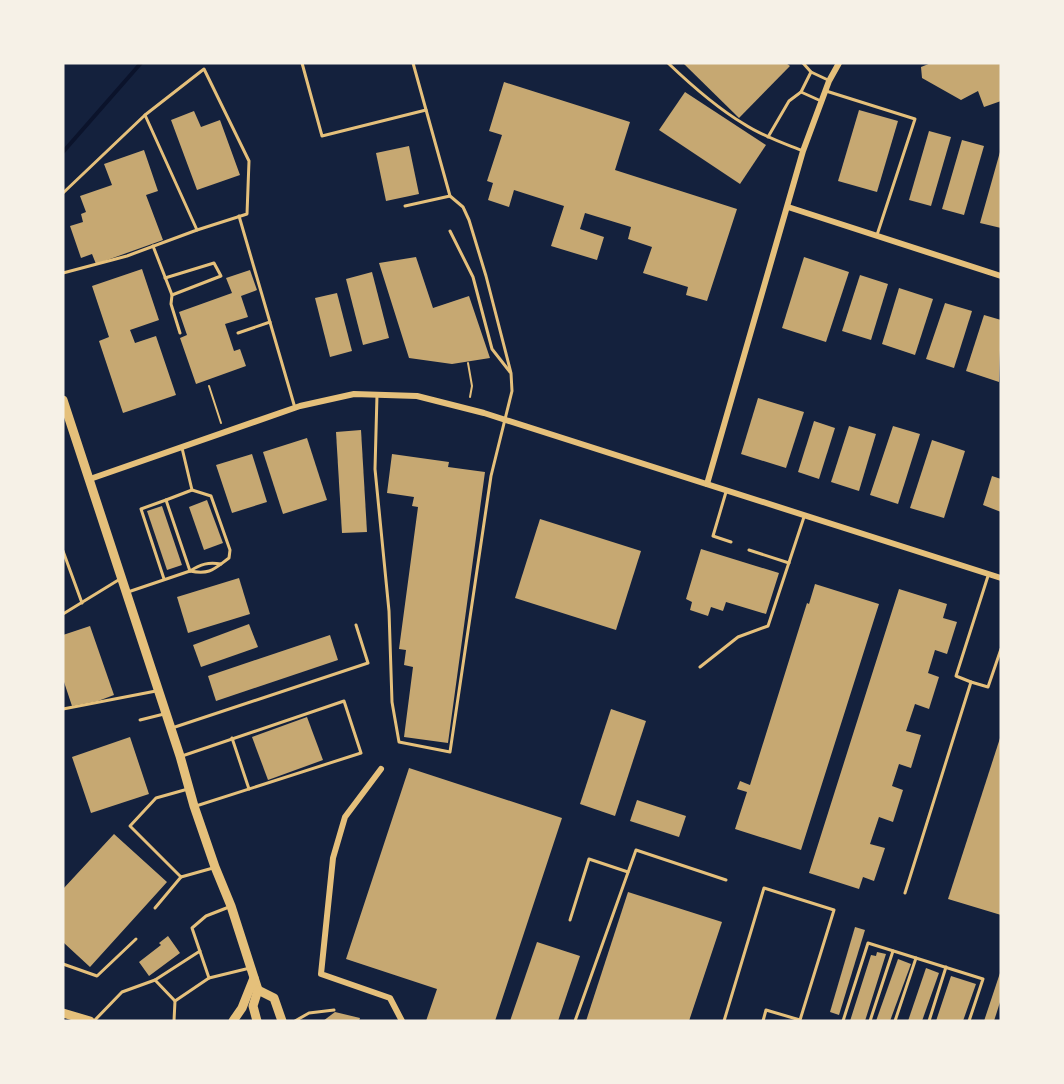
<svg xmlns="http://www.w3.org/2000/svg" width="1064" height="1084" font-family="'Archivo Narrow',sans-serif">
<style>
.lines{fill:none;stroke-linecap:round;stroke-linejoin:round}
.stream{stroke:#0b132b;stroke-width:4}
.building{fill:#c6a872}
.path{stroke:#e5c07b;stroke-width:2}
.service{stroke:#e5c07b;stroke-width:3}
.minor{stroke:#e5c07b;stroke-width:6}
.secondary{stroke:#e5c07b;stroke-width:9}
</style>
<rect width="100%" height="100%" fill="#14213d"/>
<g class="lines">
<path class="stream" d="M63,152L141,63"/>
</g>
<g class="building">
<path d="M683,63H786L790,66L739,118Z"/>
<path d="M931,63H1001V101L984,107L978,91L961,100L922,78L921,67Z"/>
<path d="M504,82L630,122L615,170L737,209L707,301L686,295L688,287L643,273L652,247L628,239L631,227L585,213L580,229L604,237L597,260L551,246L564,206L514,190L509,207L488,200L493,183L487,181L502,135L489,131Z"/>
<path d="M685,92L766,145L740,184L659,130Z"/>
<path d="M859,110L898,121L877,192L838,181Z"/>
<path d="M194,111L201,127L220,120L240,175L197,190L171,120Z"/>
<path d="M929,131L951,137L931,206L909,200Z"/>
<path d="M962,140L984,146L964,215L942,209Z"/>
<path d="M409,146L419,194L386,201L376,153Z"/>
<path d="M144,150L158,191L146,195L163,240L96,264L92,254L81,258L70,226L83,222L81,214L86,212L80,196L112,185L104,164Z"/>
<path d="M1000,152H1001V228L980,223Z"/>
<path d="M416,257L433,308L469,296L490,358L452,364L409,358L379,263Z"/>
<path d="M804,257L849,272L826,342L782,328Z"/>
<path d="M142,269L159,320L130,330L135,343L156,336L176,395L123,413L99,341L109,337L92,286Z"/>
<path d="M250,270L257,290L241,296L248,317L225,324L234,351L240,349L246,366L196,384L180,338L187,335L179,312L232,293L226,278Z"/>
<path d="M372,272L389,338L363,345L346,279Z"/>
<path d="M860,275L888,284L871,340L842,331Z"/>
<path d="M899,288L933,299L915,355L882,344Z"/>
<path d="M337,293L352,351L330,357L315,298Z"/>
<path d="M945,303L972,311L954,368L926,359Z"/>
<path d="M984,315L1001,320L999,382L966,371Z"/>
<path d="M758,398L804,412L786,468L741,454Z"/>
<path d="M814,421L835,428L819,479L798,472Z"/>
<path d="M849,426L876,434L859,491L831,482Z"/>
<path d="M893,426L920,434L898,504L870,495Z"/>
<path d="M361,430L367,532L342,533L336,432Z"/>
<path d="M307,438L327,500L283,514L263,452Z"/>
<path d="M932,440L965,451L944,518L910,508Z"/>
<path d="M252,454L267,502L232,513L216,465Z"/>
<path d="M392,454L449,462L448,467L485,472L448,743L404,737L413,667L404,665L406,650L399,649L418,507L412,506L414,497L387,493Z"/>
<path d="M992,476L1001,479V512L983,505Z"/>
<path d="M207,500L223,543L204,550L189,507Z"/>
<path d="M162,506L182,565L167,570L147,511Z"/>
<path d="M540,519L641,551L616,630L515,598Z"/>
<path d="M701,549L779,573L766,614L726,602L723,611L711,607L708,616L690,610L692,602L686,599Z"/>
<path d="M239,578L250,614L188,633L177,597Z"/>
<path d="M815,584L879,604L801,850L735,829L747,792L737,789L740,781L750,785L807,603L809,604Z"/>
<path d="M899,589L947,604L943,618L957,622L947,654L935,650L928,673L939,677L929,709L915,704L906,731L921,735L911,768L899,764L892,786L903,790L893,822L879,817L870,844L885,848L874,881L863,877L859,889L809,873Z"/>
<path d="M249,624L258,647L201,667L193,645Z"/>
<path d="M90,626L114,695L98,701L72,706L63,679V635Z"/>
<path d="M330,635L338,660L216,701L208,676Z"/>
<path d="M611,709L646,721L615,816L580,804Z"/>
<path d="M307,717L323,760L268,780L252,737Z"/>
<path d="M1001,735V915L948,899Z"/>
<path d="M130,737L149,794L91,813L72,757Z"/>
<path d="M409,768L562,818L495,1021H426L437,989L346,959Z"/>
<path d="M637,800L686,816L679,837L630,821Z"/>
<path d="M114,834L167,882L90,967L64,943L63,945V889Z"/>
<path d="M628,892L722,922L689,1021H586Z"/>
<path d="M855,927L865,930L839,1015L830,1012Z"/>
<path d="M168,936L180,953L149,976L139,962L161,945L159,943Z"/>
<path d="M537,942L580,956L558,1021H510Z"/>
<path d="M877,952L886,954L865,1021H850L871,955L876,956Z"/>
<path d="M898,959L911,964L890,1021H876Z"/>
<path d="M926,968L939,973L922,1021H908Z"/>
<path d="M1001,970V999L994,1021H984Z"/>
<path d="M951,976L976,984L963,1021H936Z"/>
<path d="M335,1012L360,1018L359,1021H323Z"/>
</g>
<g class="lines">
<g class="path">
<path d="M468,363L472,386L470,397"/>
<path d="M209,386L221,423"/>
</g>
<g class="service">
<path d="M302,63L322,136L426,110"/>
<path d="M668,63C691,85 717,108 744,124C762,136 783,143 803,151"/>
<path d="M803,63L811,72L828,80"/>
<path d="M826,91L915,119L877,235"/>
<path d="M801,92L811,72"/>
<path d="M145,115L204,69L249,161L247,214L197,230"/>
<path d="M768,137L789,101L801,92L821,101"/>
<path d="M63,193L145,115L197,230L127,256L63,273"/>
<path d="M405,206L450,196"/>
<path d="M239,216L295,408"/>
<path d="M450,231L473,277L492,349L510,372"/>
<path d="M153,246L172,295L171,304L180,333"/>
<path d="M165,278L214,263L221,276L172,295"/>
<path d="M238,333L270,322"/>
<path d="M377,395L375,469L389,611L392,702L399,742L450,752L491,476L512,391L511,373L486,276L469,220L463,207L450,196L413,63"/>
<path d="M726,492L713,536L731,542"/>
<path d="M749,550L789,563"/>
<path d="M63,551L82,603"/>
<path d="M190,571C210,575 214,569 229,558L230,550L211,496L192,490"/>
<path d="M190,571C201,564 208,562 221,564"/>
<path d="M164,579L141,509L166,500"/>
<path d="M128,592L190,571L166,500L192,490L182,448"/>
<path d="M63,614L120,579"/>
<path d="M700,667L738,637L768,626L804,517"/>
<path d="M971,682L956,676L988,576"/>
<path d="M63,709L156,691"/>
<path d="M140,720L164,714"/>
<path d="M172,728L368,663L356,625"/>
<path d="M232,738L249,789"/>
<path d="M182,756L344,701L361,753L196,806"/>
<path d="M188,789L156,798L130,826L181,877L213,868"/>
<path d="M905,893L971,682L988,687L1001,649"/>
<path d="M155,908L181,877"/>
<path d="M570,920L589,859L628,872"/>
<path d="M63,964L97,976L136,939"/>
<path d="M209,978L192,928L206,916L229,907"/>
<path d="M155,980L175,1001"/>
<path d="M94,1021L122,992L155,980L200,951"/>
<path d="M174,1021L175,1001L209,978L250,968"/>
<path d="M295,1021L309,1013L334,1010"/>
<path d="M575,1021L636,850L726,880"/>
<path d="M724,1021L764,888L834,910L800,1020L766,1010L763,1021"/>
<path d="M843,1021L868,943L983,979L969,1021"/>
<path d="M870,1021L893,951"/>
<path d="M895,1021L916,958"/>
<path d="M929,1021L946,967"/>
</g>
<g class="minor">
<path d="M788,207L1001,276"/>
<path d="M90,479L300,406L354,394L417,396L484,413L1001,578"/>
<path d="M707,484L803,151L829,81L839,63"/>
<path d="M381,769L345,817L333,858L321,974L390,998L402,1021"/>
</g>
<g class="secondary">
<path d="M63,400L180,756L194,806L215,867L231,906L258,990L253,1006L257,1021"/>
<path d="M258,990L274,998L282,1021"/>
<path d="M63,1013L90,1021"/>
<path d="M233,1021L242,1008L254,978"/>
</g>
</g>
<rect width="1064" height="1084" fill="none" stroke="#f6f1e7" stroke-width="129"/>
</svg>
